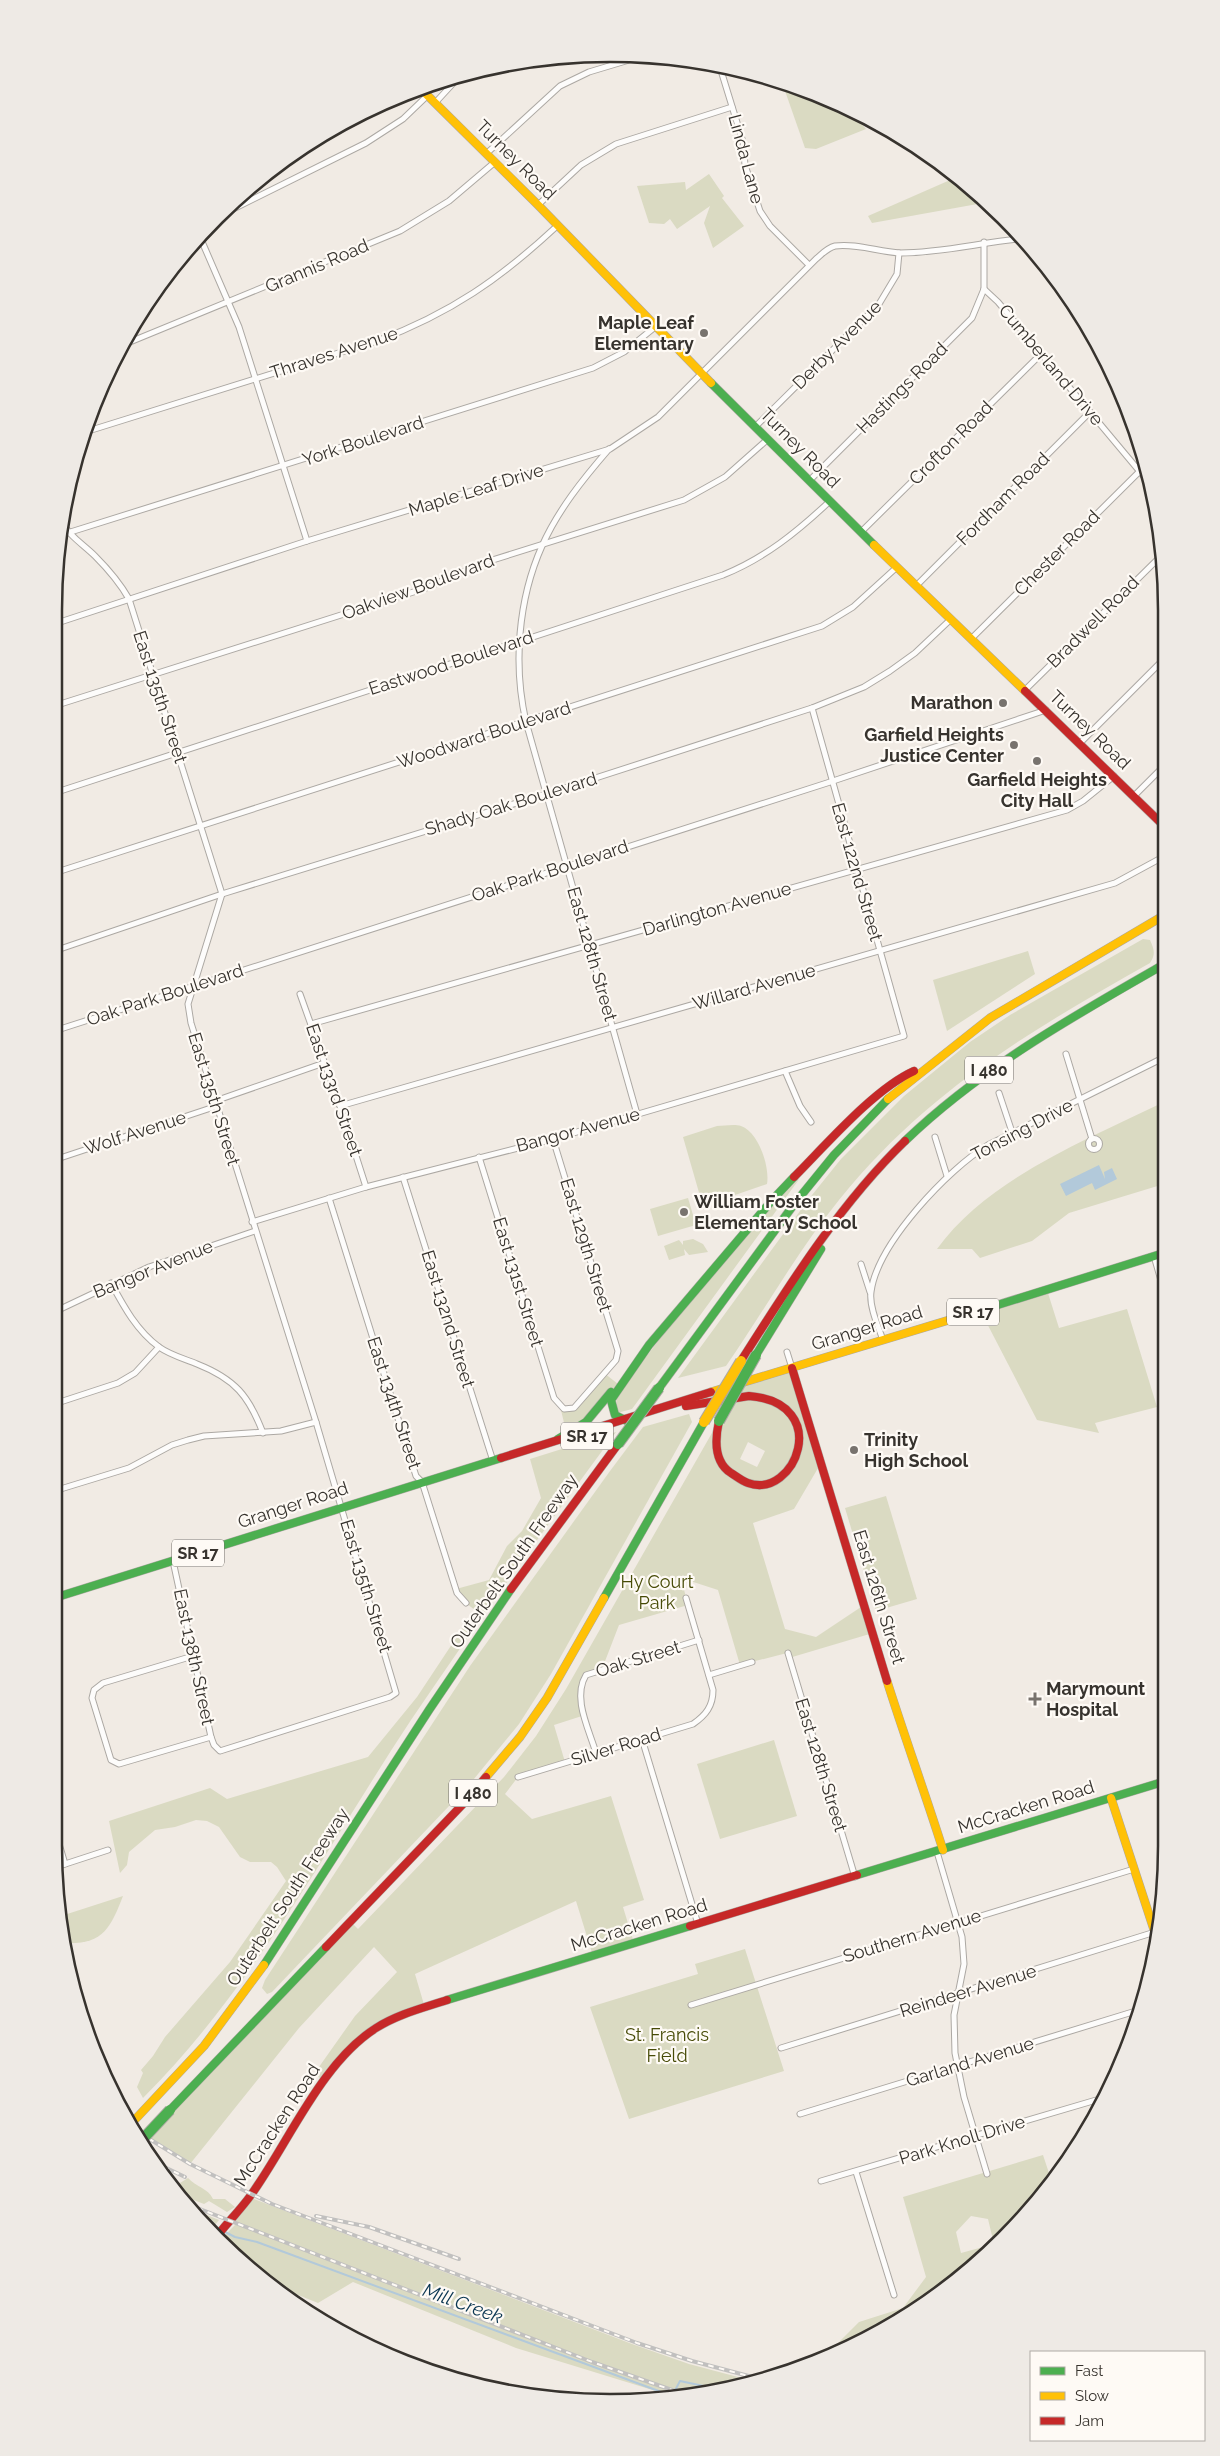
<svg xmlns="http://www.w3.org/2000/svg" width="1220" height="2456" font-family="Raleway,sans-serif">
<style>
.green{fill:#dadac2;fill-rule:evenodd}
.water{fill:#b2c9da}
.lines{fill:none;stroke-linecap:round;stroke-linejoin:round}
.stream{stroke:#b2c9da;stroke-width:2}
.street-casing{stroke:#aca8a3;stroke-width:7}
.fast-casing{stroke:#aca8a3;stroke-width:9}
.slow-casing{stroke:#aca8a3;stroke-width:9}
.jam-casing{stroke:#aca8a3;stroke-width:9}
.street{stroke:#fdfcfb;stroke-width:5}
.fast{stroke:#4caf50;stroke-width:8}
.slow{stroke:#ffc107;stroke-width:8}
.jam{stroke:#c62828;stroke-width:8}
.rail-casing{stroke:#c1c0bf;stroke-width:4}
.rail{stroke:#fefaf5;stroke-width:2;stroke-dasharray:5.5;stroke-linecap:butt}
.fast-bridge-casing{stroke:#aca8a3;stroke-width:12;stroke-linecap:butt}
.slow-bridge-casing{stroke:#aca8a3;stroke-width:12;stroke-linecap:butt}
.fast-bridge{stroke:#4caf50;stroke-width:10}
.slow-bridge{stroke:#ffc107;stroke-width:10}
.poi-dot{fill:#78736e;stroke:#fefaf5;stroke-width:2}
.labels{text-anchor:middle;stroke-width:4.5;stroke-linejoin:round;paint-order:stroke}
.shield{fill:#fefaf5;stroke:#736f6a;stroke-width:1}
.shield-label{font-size:16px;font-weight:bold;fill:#37332e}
.street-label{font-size:18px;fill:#37332e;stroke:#fefaf5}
.poi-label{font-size:18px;font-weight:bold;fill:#37332e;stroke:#fefaf5;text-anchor:end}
.park-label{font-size:18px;fill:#474b07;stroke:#fefaf5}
.water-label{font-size:19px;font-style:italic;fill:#0a3652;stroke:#fefaf5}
.rim{fill:none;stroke:#37332e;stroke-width:2.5}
</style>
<rect width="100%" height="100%" fill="#f1ebe4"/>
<g class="green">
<path d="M793,87C822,96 847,105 866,129L816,149L805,148L784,88Z"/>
<path d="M709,174L724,196L722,198L744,226L713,248L704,223L710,206L677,229L670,219L664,224L649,223L637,186L685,182L686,190Z"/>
<path d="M957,177L983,203L872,223L868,216Z"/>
<path d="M1143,939L1150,940C1154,949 1156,954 1150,963C1030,1031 927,1091 839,1200C797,1252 764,1311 726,1366L678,1378L808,1200L841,1159L904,1096L970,1042L1010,1015Z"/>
<path d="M1028,951L1035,974L947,1031L933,980Z"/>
<path d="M1164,1102V1184L1069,1213L1032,1241L980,1258L972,1249H937C989,1178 1086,1140 1164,1102Z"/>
<path d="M717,1126C724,1126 734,1124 741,1126C759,1132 770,1168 767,1184L706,1205L702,1203L683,1137Z"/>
<path d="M800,1178L632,1409L617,1413L616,1395C675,1321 731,1243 800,1178Z"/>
<path d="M688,1198L696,1225L658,1236L650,1209Z"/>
<path d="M693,1239L703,1244L708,1252L689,1255L684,1249L685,1255L669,1260L664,1246L679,1240L683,1245V1241Z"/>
<path d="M1047,1290L1059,1328L1127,1309L1157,1407L1095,1423L1099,1433L1037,1420L980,1310Z"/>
<path d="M792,1368L821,1463L794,1509L753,1523L785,1629L816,1637L864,1605L873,1633L789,1658L787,1653L740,1665L718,1590L681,1578L688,1605L619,1625L602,1669L586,1675L581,1683L585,1715L554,1725L565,1762L518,1777L505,1794L532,1819L611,1796L644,1900L623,1907L634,1943L593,1956L576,1901L415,1974L425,2008L402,2014L349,2049L324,2081L314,2074L355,2016L397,1972L374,1947L299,2028L190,2164L145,2136L351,1922L358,1929L504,1777L536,1736L566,1689L741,1382ZM748,1442L765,1451L757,1467L740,1459Z"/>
<path d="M604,1373L618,1384L592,1416L566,1431L560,1406L574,1408Z"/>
<path d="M689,1414L692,1422L551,1674L519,1724L469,1785L272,1992L267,1994L262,1988L265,1980L470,1666L610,1471L643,1427Z"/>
<path d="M616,1432C546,1527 477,1622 411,1720C326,1849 253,1988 143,2098L137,2087L143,2073L141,2070L153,2056L165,2037L230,1962L286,1881L277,1867L271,1862H250L240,1857L219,1827L207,1821L196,1820L175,1827L155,1830L129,1852L127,1865L120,1873L109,1821L210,1788L227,1799L368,1757L417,1697L462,1629L476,1611L466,1603L456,1589L489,1580L507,1546L522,1531L541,1498L530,1459Z"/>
<path d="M886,1496L917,1599L876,1611L845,1508Z"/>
<path d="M774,1740L797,1816L720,1839L697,1764Z"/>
<path d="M123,1896C110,1929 103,1945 63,1943L61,1916Z"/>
<path d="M745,1949L784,2071L629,2119L590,2007L698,1974L695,1964Z"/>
<path d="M1043,2155L1052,2182C993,2259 912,2322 822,2359L859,2322L903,2308L926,2277L903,2197ZM971,2216L988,2219L994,2244L961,2253L956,2232Z"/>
<path d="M161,2172L180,2183L188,2178C196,2187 208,2188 213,2199H225L235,2207L227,2212L209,2201L204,2204L178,2194Z"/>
<path d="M249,2197L632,2344L689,2364L753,2381L689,2396L675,2391L672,2396L516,2348L353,2282L318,2303L271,2284L243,2264L220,2240L236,2224L231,2221Z"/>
<path d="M192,2209L219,2220L211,2230Z"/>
</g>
<path class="water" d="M1099,1165L1105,1179L1104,1172L1112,1168L1117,1179L1095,1190L1092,1183L1066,1196L1060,1184Z"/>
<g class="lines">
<g class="stream">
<path d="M196,2214L210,2220L218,2229"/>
<path d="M225,2232L235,2237L257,2242L672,2396L680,2381L718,2389"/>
</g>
<g class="street-casing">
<g id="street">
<path d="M719,64L743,142L745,165L760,211L770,226L809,265"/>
<path d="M435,103L459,77"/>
<path d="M486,154L560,86L589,72L639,57"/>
<path d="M538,205L581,165L616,144L732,107"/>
<path d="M215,218L366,143L403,119L428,95"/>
<path d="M200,237L239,327L307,541"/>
<path d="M984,289L998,302L1146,479"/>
<path d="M125,344L400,231L449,201L495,162"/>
<path d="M755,427L879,304L897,274L899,253"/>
<path d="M85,432L377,341C451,313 500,279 557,226"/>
<path d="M609,449C583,479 558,510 542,546C518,600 513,665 526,722L637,1114"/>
<path d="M810,480L972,318L984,289V242"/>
<path d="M62,522C69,536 84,545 95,556C108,569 120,583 129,599L222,894L188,1004L191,1023L316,1422L396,1693L390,1697L220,1751L214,1745L211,1737L173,1561"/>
<path d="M861,532L1041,354"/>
<path d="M61,535L593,368L624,352L655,327"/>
<path d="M916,586L1090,412"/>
<path d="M54,624L307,541L610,449L658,417L816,259C822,254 827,248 835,246C856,243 879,252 900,253C940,253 979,243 1019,239"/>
<path d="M971,639L1143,468"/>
<path d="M1025,690L1162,555"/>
<path d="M54,706L426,588L483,563L684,500L725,477L768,439"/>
<path d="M1080,743L1162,661"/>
<path d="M54,793L723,575C765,558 797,532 830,501"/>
<path d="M1134,796L1162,768"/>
<path d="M54,873L822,626L853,607L897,567"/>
<path d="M54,951L222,894L546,794L812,708L864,687L890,671L915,653L950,620"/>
<path d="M300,994L340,1106L366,1187"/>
<path d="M311,1024L1067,810L1083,801L1114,776"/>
<path d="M54,1031L827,783L1046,710"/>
<path d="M1066,1054L1092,1139"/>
<path d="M785,1071L800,1106L811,1122"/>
<path d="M999,1093L1012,1132"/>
<path d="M215,1101L324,1063"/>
<path d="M340,1106L1115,883L1163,857"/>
<path d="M935,1137L947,1176"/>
<circle cx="1094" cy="1144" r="5.5"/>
<path d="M479,1157L554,1398L564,1409L574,1408L616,1360L618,1351L553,1139"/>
<path d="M54,1160L217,1106"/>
<path d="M403,1177L493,1461"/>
<path d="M329,1198L416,1476L422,1482L457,1593L466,1603"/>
<path d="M252,1222L366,1187L553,1139L904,1036L812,708"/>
<path d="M1154,1256L1164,1291"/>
<path d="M861,1264L870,1292"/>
<path d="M111,1283C124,1307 137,1331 159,1347C170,1355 185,1359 197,1364C235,1379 249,1396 263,1433"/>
<path d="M54,1312L149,1267L255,1231"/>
<path d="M883,1340C878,1326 869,1306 871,1292C877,1244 948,1169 988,1145L1163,1058"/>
<path d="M787,1352L792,1368"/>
<path d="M54,1404L118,1383L135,1373L159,1347"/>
<path d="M54,1491L129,1468L172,1445L188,1440L204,1436L281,1431L316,1422"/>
<path d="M788,1653L855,1877"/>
<path d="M193,1656L103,1683L94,1690L92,1698L111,1760L119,1764L211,1737"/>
<path d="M709,1675L752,1662"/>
<path d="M642,1739L698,1924"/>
<path d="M596,1753C589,1729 572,1698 586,1675L699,1640"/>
<path d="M518,1777L693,1724C706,1715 713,1706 713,1690L686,1598"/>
<path d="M54,1827L65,1864"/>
<path d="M937,1852L962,1937L964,1964L954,2015L955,2053L964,2097L987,2174"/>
<path d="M56,1867L108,1850"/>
<path d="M691,2005L1134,1869"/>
<path d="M781,2048L1155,1932"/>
<path d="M800,2114L1139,2010"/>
<path d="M856,2172L894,2295"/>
<path d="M821,2181L1103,2098"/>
</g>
</g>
<g class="fast-casing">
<g id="fast">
<path d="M711,383L874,545"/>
<path d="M905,1141C981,1068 1072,1017 1163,965"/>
<path d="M959,1317L1164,1253"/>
<path d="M756,1355L821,1249"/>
<path d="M659,1388L795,1203L834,1155L888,1099"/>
<path d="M631,1423L615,1415L611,1400L649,1345L774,1198L794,1177"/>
<path d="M558,1439L586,1422L611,1392"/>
<path d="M54,1598L501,1458"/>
<path d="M604,1598L704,1422"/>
<path d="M857,1875L1166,1781"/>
<path d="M264,1965L429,1710L511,1589"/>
<path d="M447,2000L690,1926"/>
<path d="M170,2110L326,1947"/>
</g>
</g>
<g class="slow-casing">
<g id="slow">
<path d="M421,89L538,205L711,383"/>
<path d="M874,545L1025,691"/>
<path d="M888,1099L990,1018L1163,916"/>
<path d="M711,1392L959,1317"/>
<path d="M887,1681C905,1738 925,1793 943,1850"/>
<path d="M486,1777L520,1737L547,1698L604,1598"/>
<path d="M1111,1798L1157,1939"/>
<path d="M129,2126L204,2046L264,1965"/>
</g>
</g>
<g class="jam-casing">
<g id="jam">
<path d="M1025,691L1162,824"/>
<path d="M794,1177C826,1145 874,1089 914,1071"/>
<path d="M741,1361C790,1284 839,1205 905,1141"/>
<path d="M792,1368L887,1681"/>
<path d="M686,1406L749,1396C834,1403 795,1500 748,1483C742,1481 736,1476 731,1473C714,1462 715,1439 719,1421"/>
<path d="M501,1458L711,1392"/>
<path d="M511,1589L618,1444"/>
<path d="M690,1926L857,1875"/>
<path d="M326,1947L463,1804L486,1777"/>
<path d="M217,2236C228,2222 241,2209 251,2195C289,2142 321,2063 376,2028C398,2014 423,2008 447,2000"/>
</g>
</g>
<use href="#street" class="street"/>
<use href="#fast" class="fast"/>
<use href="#slow" class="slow"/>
<use href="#jam" class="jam"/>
<g class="rail-casing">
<g id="rail">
<path d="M130,2127L190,2164L272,2204L637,2343L692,2361L760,2379"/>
<path d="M154,2162L185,2177"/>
<path d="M187,2204L592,2362L689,2396"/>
<path d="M316,2216L369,2227L459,2259"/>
</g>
</g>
<use href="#rail" class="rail"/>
<g class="fast-bridge-casing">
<g id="fast-bridge">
<path d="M719,1421L756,1355"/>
<path d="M618,1444L659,1388"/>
<path d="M140,2142L170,2110"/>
</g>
</g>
<g class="slow-bridge-casing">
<path id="slow-bridge" d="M704,1422L741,1361"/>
</g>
<use href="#fast-bridge" class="fast-bridge"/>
<use href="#slow-bridge" class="slow-bridge"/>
</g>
<g class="poi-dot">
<circle cx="704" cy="333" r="5"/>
<circle cx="1003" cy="703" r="5"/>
<circle cx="1014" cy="745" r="5"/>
<circle cx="1037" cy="761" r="5"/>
<circle cx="684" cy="1212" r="5"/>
<circle cx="854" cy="1450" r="5"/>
<path d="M1032.5 1691.5h5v5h5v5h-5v5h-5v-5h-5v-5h5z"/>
</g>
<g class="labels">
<g class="shield">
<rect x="965" y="1056.5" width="48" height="27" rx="4"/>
<rect x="947" y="1298.5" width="52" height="27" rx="4"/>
<rect x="561" y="1422.5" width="52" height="27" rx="4"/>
<rect x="172" y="1539.5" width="52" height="27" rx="4"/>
<rect x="449" y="1779.5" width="48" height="27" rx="4"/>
</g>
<g class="shield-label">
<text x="989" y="1076">I 480</text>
<text x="973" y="1318">SR 17</text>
<text x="587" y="1442">SR 17</text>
<text x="198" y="1559">SR 17</text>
<text x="473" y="1799">I 480</text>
</g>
<g class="street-label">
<text transform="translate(746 159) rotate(75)" y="6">Linda Lane</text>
<text transform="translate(516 160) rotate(45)" y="6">Turney Road</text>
<text transform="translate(317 266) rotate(-23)" y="6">Grannis Road</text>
<text transform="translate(837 345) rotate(-45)" y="6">Derby Avenue</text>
<text transform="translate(334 353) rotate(-18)" y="6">Thraves Avenue</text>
<text transform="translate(1051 365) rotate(50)" y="6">Cumberland Drive</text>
<text transform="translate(902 388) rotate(-45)" y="6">Hastings Road</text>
<text transform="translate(363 441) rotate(-18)" y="6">York Boulevard</text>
<text transform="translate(951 443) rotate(-45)" y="6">Crofton Road</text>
<text transform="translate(800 448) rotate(45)" y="6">Turney Road</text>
<text transform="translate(476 490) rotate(-17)" y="6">Maple Leaf Drive</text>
<text transform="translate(1003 499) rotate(-45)" y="6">Fordham Road</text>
<text transform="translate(1057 553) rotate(-45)" y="6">Chester Road</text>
<text transform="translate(418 587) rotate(-20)" y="6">Oakview Boulevard</text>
<text transform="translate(1093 622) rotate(-45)" y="6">Bradwell Road</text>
<text transform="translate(451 663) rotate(-18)" y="6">Eastwood Boulevard</text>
<text transform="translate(160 697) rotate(72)" y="6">East 135th Street</text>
<text transform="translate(1090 730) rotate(44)" y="6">Turney Road</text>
<text transform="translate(484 735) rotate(-18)" y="6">Woodward Boulevard</text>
<text transform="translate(511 804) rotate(-17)" y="6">Shady Oak Boulevard</text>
<text transform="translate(550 871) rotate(-18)" y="6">Oak Park Boulevard</text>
<text transform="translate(857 872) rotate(74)" y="6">East 122nd Street</text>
<text transform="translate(717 909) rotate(-16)" y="6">Darlington Avenue</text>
<text transform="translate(592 954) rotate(74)" y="6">East 128th Street</text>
<text transform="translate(754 987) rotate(-16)" y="6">Willard Avenue</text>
<text transform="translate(165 995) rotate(-18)" y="6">Oak Park Boulevard</text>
<text transform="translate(334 1090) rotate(71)" y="6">East 133rd Street</text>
<text transform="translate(214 1099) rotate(73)" y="6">East 135th Street</text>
<text transform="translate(578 1130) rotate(-15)" y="6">Bangor Avenue</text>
<text transform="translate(1022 1130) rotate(-28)" y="6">Tonsing Drive</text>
<text transform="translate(135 1133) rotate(-18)" y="6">Wolf Avenue</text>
<text transform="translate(586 1245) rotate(73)" y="6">East 129th Street</text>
<text transform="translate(153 1269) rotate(-22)" y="6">Bangor Avenue</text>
<text transform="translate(518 1282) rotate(73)" y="6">East 131st Street</text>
<text transform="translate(448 1319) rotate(73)" y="6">East 132nd Street</text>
<text transform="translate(867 1328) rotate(-17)" y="6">Granger Road</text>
<text transform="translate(394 1403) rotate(72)" y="6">East 134th Street</text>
<text transform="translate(293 1505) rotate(-18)" y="6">Granger Road</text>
<text transform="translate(514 1561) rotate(-55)" y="6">Outerbelt South Freeway</text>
<text transform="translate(366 1586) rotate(73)" y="6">East 135th Street</text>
<text transform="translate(879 1597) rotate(73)" y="6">East 126th Street</text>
<text transform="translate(194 1657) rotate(78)" y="6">East 138th Street</text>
<text transform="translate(638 1659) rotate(-17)" y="6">Oak Street</text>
<text transform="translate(616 1747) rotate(-17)" y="6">Silver Road</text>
<text transform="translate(821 1765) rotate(73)" y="6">East 128th Street</text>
<text transform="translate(1026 1807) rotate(-17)" y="6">McCracken Road</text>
<text transform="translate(288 1897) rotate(-57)" y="6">Outerbelt South Freeway</text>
<text transform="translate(639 1925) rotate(-17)" y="6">McCracken Road</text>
<text transform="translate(912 1936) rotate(-17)" y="6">Southern Avenue</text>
<text transform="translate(968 1991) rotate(-17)" y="6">Reindeer Avenue</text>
<text transform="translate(970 2062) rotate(-17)" y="6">Garland Avenue</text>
<text transform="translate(277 2125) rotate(-57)" y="6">McCracken Road</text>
<text transform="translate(962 2140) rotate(-17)" y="6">Park Knoll Drive</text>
</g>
<g class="poi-label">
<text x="694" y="329">Maple Leaf<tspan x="694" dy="21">Elementary</tspan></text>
<text x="993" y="709">Marathon</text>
<text x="1004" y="741">Garfield Heights<tspan x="1004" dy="21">Justice Center</tspan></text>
<text x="1037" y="786" text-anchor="middle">Garfield Heights<tspan x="1037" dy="21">City Hall</tspan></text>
<text x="694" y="1208" text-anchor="start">William Foster<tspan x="694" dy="21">Elementary School</tspan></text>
<text x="864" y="1446" text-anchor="start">Trinity<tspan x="864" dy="21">High School</tspan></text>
<text x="1046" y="1695" text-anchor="start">Marymount<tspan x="1046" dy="21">Hospital</tspan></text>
</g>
<g class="park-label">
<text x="657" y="1588">Hy Court<tspan x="657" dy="21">Park</tspan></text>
<text x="667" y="2041">St. Francis<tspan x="667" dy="21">Field</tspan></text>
</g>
<g class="water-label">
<text transform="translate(463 2303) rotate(20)" y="7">Mill Creek</text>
</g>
</g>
<path d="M0 0H1220V2456H0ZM610 62H610A548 548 0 0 1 1158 610V1846A548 548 0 0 1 610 2394H610A548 548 0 0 1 62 1846V610A548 548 0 0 1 610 62Z" fill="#eeeae5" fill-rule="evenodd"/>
<path class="rim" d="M610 62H610A548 548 0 0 1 1158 610V1846A548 548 0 0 1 610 2394H610A548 548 0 0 1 62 1846V610A548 548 0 0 1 610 62Z"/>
<rect x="1030" y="2351" width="175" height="90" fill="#fefaf5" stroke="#aeaaa5"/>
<rect x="1040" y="2367" width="25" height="8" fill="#4caf50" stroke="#aeaaa5"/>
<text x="1075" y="2376" font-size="15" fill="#37332e">Fast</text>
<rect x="1040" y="2392" width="25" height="8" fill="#ffc107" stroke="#aeaaa5"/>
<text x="1075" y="2401" font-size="15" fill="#37332e">Slow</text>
<rect x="1040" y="2417" width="25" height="8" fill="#c62828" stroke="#aeaaa5"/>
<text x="1075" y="2426" font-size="15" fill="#37332e">Jam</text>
</svg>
